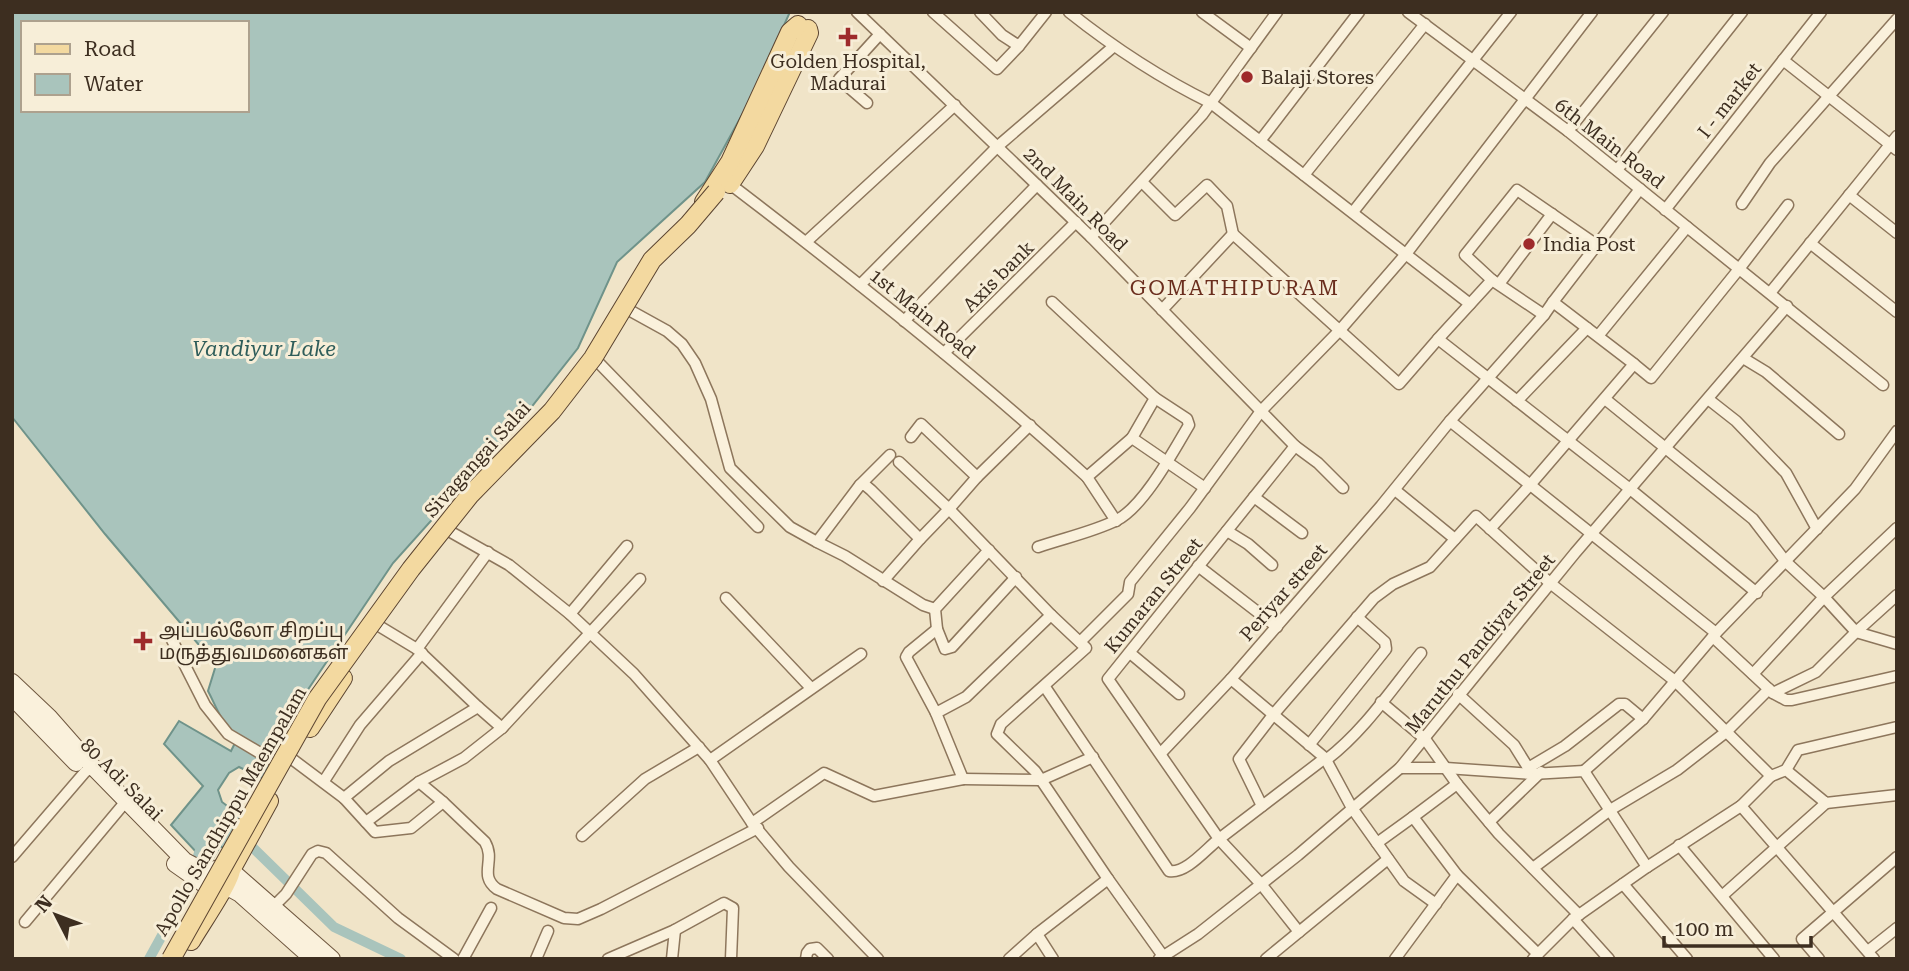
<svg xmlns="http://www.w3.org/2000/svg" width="1909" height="971" font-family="'Roboto Serif','Noto Sans Tamil',serif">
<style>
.water{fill:#a9c4bc;stroke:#6f938a;stroke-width:2;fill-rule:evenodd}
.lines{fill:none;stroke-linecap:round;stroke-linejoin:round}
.canal{stroke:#a9c4bc;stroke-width:10}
.minor-casing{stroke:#8d765c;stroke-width:13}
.secondary-casing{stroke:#6f573f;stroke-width:18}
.primary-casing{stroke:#5b4430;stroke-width:20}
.minor{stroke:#faf1dc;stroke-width:10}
.secondary{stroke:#faf1dc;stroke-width:16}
.primary{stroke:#f3d9a0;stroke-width:18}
.primary-bridge-casing{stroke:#5b4430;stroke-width:20;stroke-linecap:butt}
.primary-bridge{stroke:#f3d9a0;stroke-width:18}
.poi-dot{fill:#9e2a2b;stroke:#f7eed8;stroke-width:2.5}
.labels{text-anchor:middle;stroke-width:6;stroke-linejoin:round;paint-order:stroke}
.poi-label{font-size:19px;fill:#3d2e20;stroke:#f7eed8;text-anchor:start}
.street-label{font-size:19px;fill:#3d2e20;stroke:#f7eed8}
.neighbourhood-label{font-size:21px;letter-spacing:2px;fill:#6b2e1e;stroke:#f7eed8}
.water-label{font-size:21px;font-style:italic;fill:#2f5d5a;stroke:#f7eed8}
</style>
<rect width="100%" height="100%" fill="#f0e4c8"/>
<path class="water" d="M12,12H790L748,104L705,182L617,262L578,348L518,424L393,563L303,697L271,751L264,779L239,767L229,773L218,790L222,802L252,825L232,854L220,846L211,862L198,854L171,825L203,786L164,744L179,721L231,751L238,737C223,727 216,706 208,691L216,665L105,534L12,417ZM23,23H247V110H23Z"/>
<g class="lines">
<g class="canal">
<path d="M245,840L334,927L401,959"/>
<path d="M149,959L186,892L203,841"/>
</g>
<g class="minor-casing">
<g id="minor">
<path d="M857,12L1091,237L1295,446L1318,463L1343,488"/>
<path d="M933,12L997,69L1019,46"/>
<path d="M980,12L1002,35L1019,46L1046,12"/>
<path d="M1069,12C1113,47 1160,78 1211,103L1470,304"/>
<path d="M1202,12L1251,48"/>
<path d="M1408,12L1568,131L1883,385"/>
<path d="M1783,60L1897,150"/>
<path d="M867,103L839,79L880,34"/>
<path d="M1568,131L1663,12"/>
<path d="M1260,141L1359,12"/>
<path d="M1617,170L1742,12"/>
<path d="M1304,175L1425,24"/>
<path d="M1142,182L1175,215L1207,185L1227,206L1233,234"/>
<path d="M730,184C852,277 973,373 1087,477"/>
<path d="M1849,195L1897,233"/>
<path d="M1742,204L1770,163L1897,19"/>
<path d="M1665,210L1821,12"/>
<path d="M1353,212L1511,12"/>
<path d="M1091,237L1202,115L1277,12"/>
<path d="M806,242L955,105"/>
<path d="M1810,243L1897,312"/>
<path d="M1492,280L1465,255L1517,190L1597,245"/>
<path d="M1499,284L1552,214"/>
<path d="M860,285L998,146L1113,47"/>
<path d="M1770,293L1897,136"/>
<path d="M1052,302L1155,398L1132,438L1205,488"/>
<path d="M1553,302L1544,315L1492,280L1438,339L1630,489L1757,593"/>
<path d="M629,310L667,331L682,344L695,363L711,399L730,468L790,527L817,542L860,485H865L871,490L920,539L949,509L1051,615L1086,648L1001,724L997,734L1035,771L1108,879"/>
<path d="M1162,310L1233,234L1399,384L1438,339"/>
<path d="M904,321L1037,185"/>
<path d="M1598,336L1687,227"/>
<path d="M944,353L1076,222"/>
<path d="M1743,358L1766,372L1839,434"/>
<path d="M597,361L758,527"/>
<path d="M1634,364L1651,378L1739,269L1788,205"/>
<path d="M1605,399L1753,519L1786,562L1824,597L1856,632L1897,595"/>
<path d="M1708,399L1736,421L1786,473L1817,529"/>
<path d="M1517,401L1587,328"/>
<path d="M1450,421L1544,315"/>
<path d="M899,462L949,509L977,477L921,424L911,437"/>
<path d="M977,477L1030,425"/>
<path d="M860,485L890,455"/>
<path d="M1395,490L1455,539"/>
<path d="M1254,497L1302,533"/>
<path d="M1116,521L1087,477L1132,438"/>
<path d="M442,527L509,565L570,614L634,674L710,760L752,823L789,867L878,959"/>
<path d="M1490,529L1530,485L1634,364L1553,302L1640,189"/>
<path d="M1227,531L1248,544L1272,565"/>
<path d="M817,542L845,556L923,605L935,609"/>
<path d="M1038,547C1064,538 1093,532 1117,520C1144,506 1173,452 1189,425L1187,419L1155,398"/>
<path d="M989,550L935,609L937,629L945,649L952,647L1016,577"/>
<path d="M1198,566L1277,627"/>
<path d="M883,581L920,539"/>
<path d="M726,598L811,688"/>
<path d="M570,614L627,546"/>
<path d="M1716,633L1855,489L1897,431"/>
<path d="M1713,637L1773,693L1816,672L1856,632L1897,644"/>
<path d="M171,638L205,705L228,734L282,766"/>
<path d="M1080,642L1128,594L1130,582L1190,508L1261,411L1340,330L1406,254L1592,12"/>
<path d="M417,649L488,552"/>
<path d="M1130,653L1179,694"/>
<path d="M1753,674L1824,597L1897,528"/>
<path d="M1045,687L1169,871C1186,874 1206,849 1219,839L1108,679L1295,446"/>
<path d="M1773,693L1786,700H1792L1897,676"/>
<path d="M1458,694L1514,745L1532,774"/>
<path d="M1381,702L1425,739L1457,784"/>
<path d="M478,707L502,728L640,579"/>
<path d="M936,713L906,657L909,652L937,629"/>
<path d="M1309,745L1386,649L1385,642L1357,617"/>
<path d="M1161,753L1231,679"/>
<path d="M1325,758L1352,808L1404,881L1436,904"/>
<path d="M292,759L344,798L375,832L411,828L443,802L485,842C496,861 478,875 497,889L564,918L578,919L601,909L758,828"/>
<path d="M710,760L861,654"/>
<path d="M1326,760C1364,731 1391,690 1421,653"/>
<path d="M1400,768H1446L1532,774L1584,771L1647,867"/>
<path d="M1528,768L1565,746L1619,704H1625L1643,719"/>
<path d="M1786,770L1798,750L1897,727"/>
<path d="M963,779L1041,780L1093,757"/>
<path d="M324,781L360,725L422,653"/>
<path d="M344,798L389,761L478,707L417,649L379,626"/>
<path d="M443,802L419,782L464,758L502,728"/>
<path d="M1262,806L1239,759L1273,715L1374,598L1393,584L1430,567L1476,516L1550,583L1675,681L1771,776L1786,770L1826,803L1897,795"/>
<path d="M1741,806L1771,776"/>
<path d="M366,822L419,782"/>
<path d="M1489,822L1541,772"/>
<path d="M752,823L824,773L874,796L963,779L936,713L966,697L1051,615"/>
<path d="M582,836L645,779L699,747"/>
<path d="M1377,843L1413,817"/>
<path d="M1679,845L1774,959"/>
<path d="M12,857L85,772L93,767"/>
<path d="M1533,868L1610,810L1677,770L1726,732L1769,689"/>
<path d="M1457,875L1413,817L1457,784L1499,834L1579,915"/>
<path d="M1623,884L1687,959"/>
<path d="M1722,896L1826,803"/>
<path d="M273,907L286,894L312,854L318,851L326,853L398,918L454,959"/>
<path d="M1573,919L1609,959"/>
<path d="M25,922L127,800"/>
<path d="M1299,932L1261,884L1219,839L1325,758L1231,679L1381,506L1450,421L1716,633L1643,719L1584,771"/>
<path d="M1868,951L1897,928"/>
<path d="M463,959L491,908"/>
<path d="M536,959L548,931"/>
<path d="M608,959L675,930L724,903L733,908L731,959"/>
<path d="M672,959L675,930"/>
<path d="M806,959L807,953L810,949L817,948L828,959"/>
<path d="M1009,959L1037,934"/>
<path d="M1053,959L1037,934L1108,879L1163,956"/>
<path d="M1159,959L1198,934L1298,855L1400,768L1575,553L1787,306"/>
<path d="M1266,959L1388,859"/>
<path d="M1395,959L1457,875L1538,954"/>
<path d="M1533,959L1573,919L1647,867L1741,806L1874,959"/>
<path d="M1819,959L1802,939L1897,857"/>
</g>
</g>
<g class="secondary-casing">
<g id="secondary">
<path d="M12,682L49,717L93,767L185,861L202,870L209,871L226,866L332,959"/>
<path d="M12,697L76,763"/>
<path d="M175,864L212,890L231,889L240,894L313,959"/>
</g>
</g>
<g class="primary-casing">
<g id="primary">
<path d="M730,184L755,146L809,33L808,29"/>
<path d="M704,202L730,162L790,32L798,25"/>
<path d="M310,728L343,678"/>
<path d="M191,941C199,927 230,882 231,870L269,801"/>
</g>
</g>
<use href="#minor" class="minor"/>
<use href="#secondary" class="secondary"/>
<use href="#primary" class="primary"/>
<g class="primary-bridge-casing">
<path id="primary-bridge" d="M171,959L317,699L411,569L470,495L552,411L593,358L652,260L688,225L716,192"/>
</g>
<use href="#primary-bridge" class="primary-bridge"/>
</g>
<g class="poi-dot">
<path d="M844.5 26.5h7v7h7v7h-7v7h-7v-7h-7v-7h7z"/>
<circle cx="1247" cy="77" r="7"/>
<circle cx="1529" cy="244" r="7"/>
<path d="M139.5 630.5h7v7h7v7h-7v7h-7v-7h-7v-7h7z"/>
</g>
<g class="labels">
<g class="poi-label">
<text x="848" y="68" text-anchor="middle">Golden Hospital,<tspan x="848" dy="22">Madurai</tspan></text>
<text x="1261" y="84">Balaji Stores</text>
<text x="1543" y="251">India Post</text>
<text x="159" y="637">அப்பல்லோ சிறப்பு<tspan x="159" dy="22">மருத்துவமனைகள்</tspan></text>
</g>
<g class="street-label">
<text transform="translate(1729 100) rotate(-52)" y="7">I - market</text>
<text transform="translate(1610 143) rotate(38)" y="7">6th Main Road</text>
<text transform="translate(1076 199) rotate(45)" y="7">2nd Main Road</text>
<text transform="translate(998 276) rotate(-45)" y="7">Axis bank</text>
<text transform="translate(923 313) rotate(39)" y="7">1st Main Road</text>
<text transform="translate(477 459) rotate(-48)" y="7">Sivagangai Salai</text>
<text transform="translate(1283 592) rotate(-49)" y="7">Periyar street</text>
<text transform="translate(1153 595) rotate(-51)" y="7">Kumaran Street</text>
<text transform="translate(1480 643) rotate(-51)" y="7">Maruthu Pandiyar Street</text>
<text transform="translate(122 779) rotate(45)" y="7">80 Adi Salai</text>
<text transform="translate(230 811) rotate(-60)" y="7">Apollo Sandhippu Maempalam</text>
</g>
<g class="neighbourhood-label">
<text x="1235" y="295">GOMATHIPURAM</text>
</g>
<g class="water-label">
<text x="264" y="356">Vandiyur Lake</text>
</g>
</g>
<rect width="1909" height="971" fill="none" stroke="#3d2e20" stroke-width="28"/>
<rect x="21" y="21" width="228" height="91" fill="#f7eed8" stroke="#ada18e" stroke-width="2"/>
<rect x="35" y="44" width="35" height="10" fill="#f3d9a0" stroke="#ada18e" stroke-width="2"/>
<text x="84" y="56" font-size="21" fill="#3d2e20">Road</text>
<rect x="35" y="74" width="35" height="21" fill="#a9c4bc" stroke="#ada18e" stroke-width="2"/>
<text x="84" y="91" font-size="21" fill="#3d2e20">Water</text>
<g transform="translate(56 915) rotate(312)" stroke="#f7eed8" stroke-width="5" paint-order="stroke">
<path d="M0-5L12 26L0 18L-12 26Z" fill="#3d2e20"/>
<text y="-10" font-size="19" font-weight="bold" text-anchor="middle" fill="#3d2e20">N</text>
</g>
<path d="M1664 936v10h147v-10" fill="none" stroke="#3d2e20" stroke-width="3.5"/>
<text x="1674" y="936" font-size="21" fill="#3d2e20" stroke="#f7eed8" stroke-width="5" paint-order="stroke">100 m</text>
</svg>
